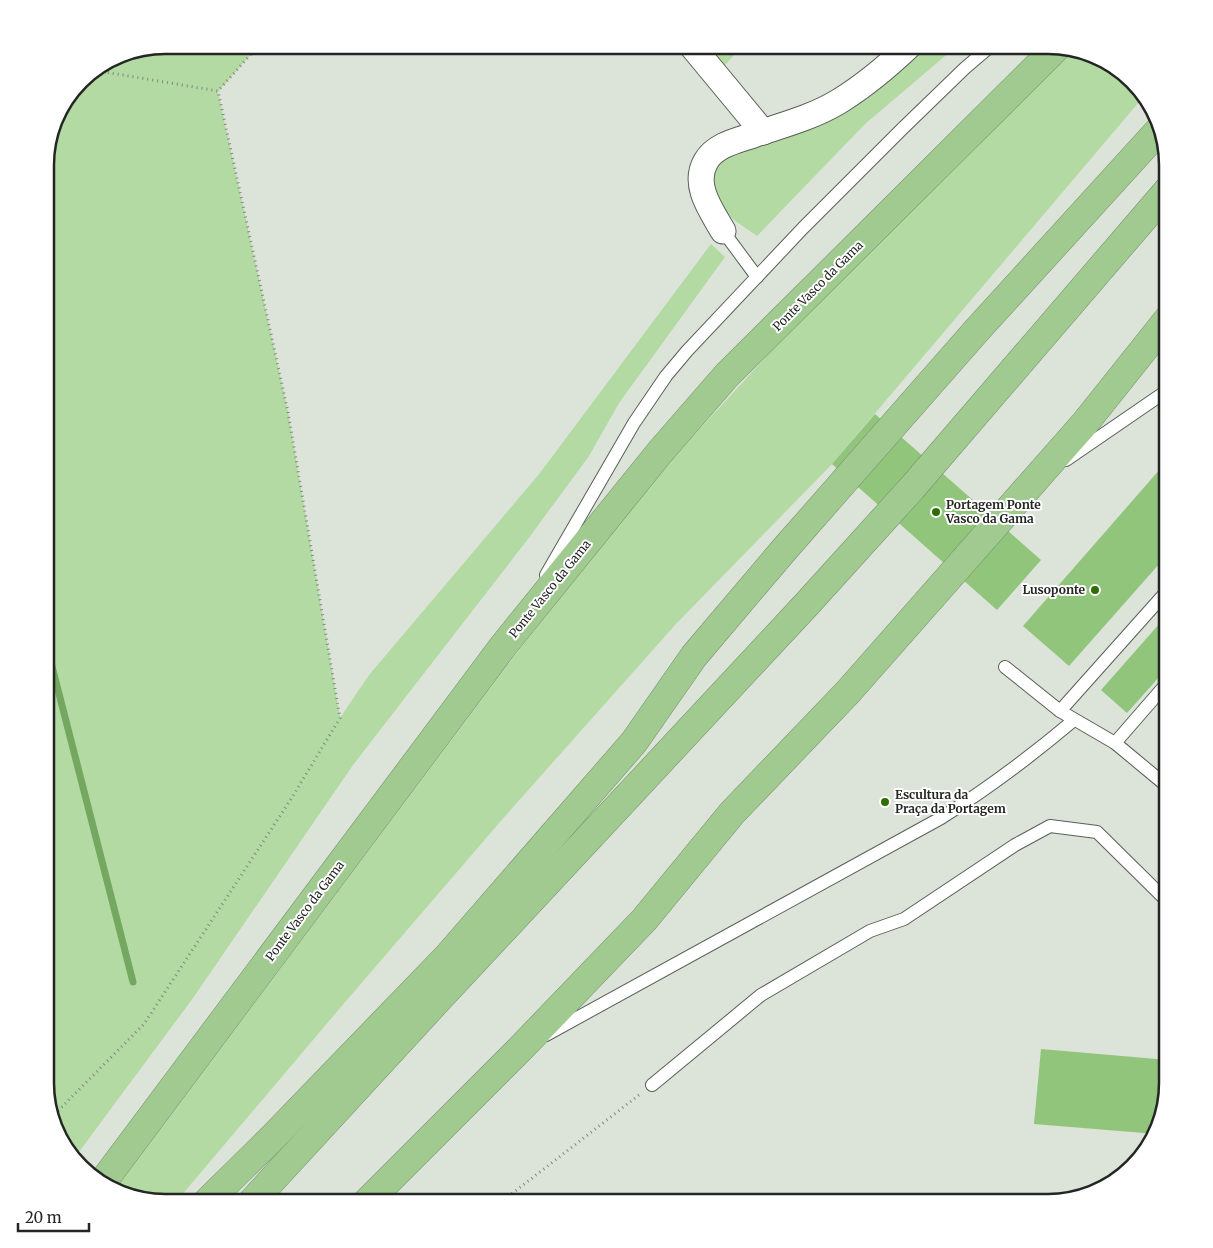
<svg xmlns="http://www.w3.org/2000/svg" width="1213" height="1248" font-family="Merriweather,serif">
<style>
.green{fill:#b2daa2}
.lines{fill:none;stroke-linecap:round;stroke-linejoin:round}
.stream{stroke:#74a75f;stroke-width:7}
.building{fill:#91c57c}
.lane-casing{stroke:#596057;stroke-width:14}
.street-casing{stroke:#596057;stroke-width:27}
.highway-casing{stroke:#749169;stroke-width:29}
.path{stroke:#838880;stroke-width:3;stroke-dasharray:1 4;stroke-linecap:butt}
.lane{stroke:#fff;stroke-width:12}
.street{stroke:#fff;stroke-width:25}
.highway{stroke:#a0ca8f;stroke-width:28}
.poi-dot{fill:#2f6d00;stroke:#fff;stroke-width:2}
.labels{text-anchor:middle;stroke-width:4;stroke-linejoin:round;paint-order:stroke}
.street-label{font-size:12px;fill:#232622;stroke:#fff}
.poi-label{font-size:12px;font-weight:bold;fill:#232622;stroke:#fff;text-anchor:start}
.rim{fill:none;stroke:#232622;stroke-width:2.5}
</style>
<rect width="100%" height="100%" fill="#dce3d9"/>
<g class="green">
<path d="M164,45H259L218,92L288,412L340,718L369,675L540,473L711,244L725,257L619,403L589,456L528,539L353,765L193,998L73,1160L51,1122L45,1084V156L57,111L85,75L119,54Z"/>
<path d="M691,45H743L716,75Z"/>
<path d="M919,45H958L865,124L757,236L734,220L712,198L716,165L765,141Z"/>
<path d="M1065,48L1101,57L1139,86L1145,95L832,464L675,625L506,815L340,1008L175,1203H164L114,1191L516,654L659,473L896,216Z"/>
</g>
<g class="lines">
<path class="stream" d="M46,643L133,982"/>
</g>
<g class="building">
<path d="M875,414L1041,560L997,610L832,464Z"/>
<path d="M1168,460V554L1069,666L1023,626Z"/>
<path d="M1168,614V667L1127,713L1101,690Z"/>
<path d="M1041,1049L1168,1060V1084L1156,1134L1034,1124Z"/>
</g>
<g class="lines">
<g class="lane-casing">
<g id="lane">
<path d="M723,231L757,277"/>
<path d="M1066,460L1168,390"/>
<path d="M546,575L634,423L666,376L687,351L803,228L902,129L965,68L992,45"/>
<path d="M1005,667L1060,711L1115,743L1168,787"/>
<path d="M1060,711L1168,590"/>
<path d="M1115,743L1168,682"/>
<path d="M546,1035L941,818C989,788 1030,757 1074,720"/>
<path d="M652,1085L761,995L870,931L904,919L1015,845L1050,826L1097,832L1168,902"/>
</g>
</g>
<g class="street-casing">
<g id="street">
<path d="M691,45L763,132"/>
<path d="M723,231C711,210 692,185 706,161C716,144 740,140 756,134C783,125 813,117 838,102C861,88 890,64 910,45"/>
</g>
</g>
<g class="highway-casing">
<g id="highway">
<path d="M102,1183L504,645L660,452L727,375L1058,46"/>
<path d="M206,1203L273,1137L448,956L634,742L694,656L783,551L977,330L1161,128"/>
<path d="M251,1203L434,1004L806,605L912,488L1168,190"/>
<path d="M366,1203L520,1049L644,920L732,813L848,692L1085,423L1168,319"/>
</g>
</g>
<g class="path">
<path d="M93,70L218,91L259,45"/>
<path d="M51,1118L144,1024L291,799L340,718L288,412L218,91"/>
<path d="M500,1203L639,1095"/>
</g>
<use href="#lane" class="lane"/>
<use href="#street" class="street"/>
<use href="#highway" class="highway"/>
</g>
<g class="poi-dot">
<circle cx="936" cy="512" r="5"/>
<circle cx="1095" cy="590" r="5"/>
<circle cx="885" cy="802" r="5"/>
</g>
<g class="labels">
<g class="street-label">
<text transform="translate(818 286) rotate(-45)" y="4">Ponte Vasco da Gama</text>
<text transform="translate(550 589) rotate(-51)" y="4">Ponte Vasco da Gama</text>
<text transform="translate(305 911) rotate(-53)" y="4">Ponte Vasco da Gama</text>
</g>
<g class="poi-label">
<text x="946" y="509">Portagem Ponte<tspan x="946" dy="14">Vasco da Gama</tspan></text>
<text x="1085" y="594" text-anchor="end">Lusoponte</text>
<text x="895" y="799">Escultura da<tspan x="895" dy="14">Praça da Portagem</tspan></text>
</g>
</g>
<path d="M0 0H1213V1248H0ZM165 54H1048A111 111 0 0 1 1159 165V1083A111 111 0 0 1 1048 1194H165A111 111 0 0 1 54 1083V165A111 111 0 0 1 165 54Z" fill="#fff" fill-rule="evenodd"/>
<path class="rim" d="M165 54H1048A111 111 0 0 1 1159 165V1083A111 111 0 0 1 1048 1194H165A111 111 0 0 1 54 1083V165A111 111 0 0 1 165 54Z"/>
<path d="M18 1223v8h71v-8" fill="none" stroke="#232622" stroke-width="2.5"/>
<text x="25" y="1223" font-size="15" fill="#232622" stroke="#ffffff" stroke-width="4" paint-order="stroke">20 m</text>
</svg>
